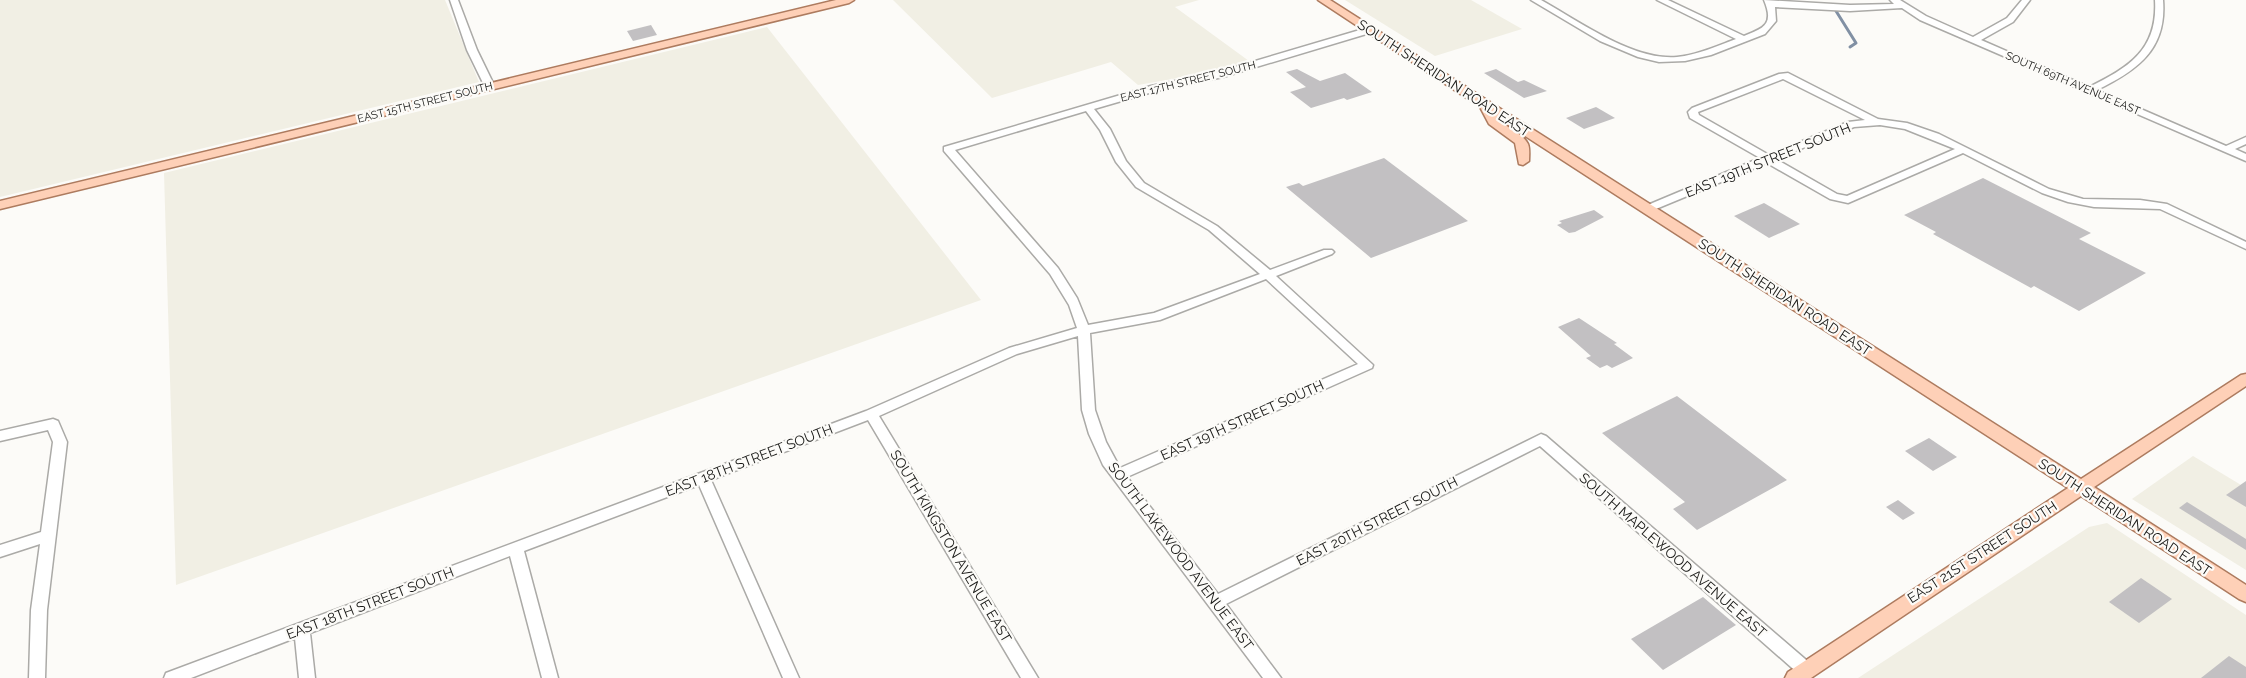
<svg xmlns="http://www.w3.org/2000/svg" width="2246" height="678" font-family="Raleway,sans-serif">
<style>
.built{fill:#f1efe4}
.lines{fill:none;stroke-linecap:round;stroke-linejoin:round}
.stream{stroke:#8190a4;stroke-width:3}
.building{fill:#c2c0c2}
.minor-casing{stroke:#abaaa7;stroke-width:3}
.major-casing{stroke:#ad7b5f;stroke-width:3}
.minor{fill:#fff;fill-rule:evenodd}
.major{fill:#fed0b7;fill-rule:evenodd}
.labels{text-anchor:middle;stroke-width:4.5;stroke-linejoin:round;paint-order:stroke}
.far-street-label{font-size:11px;fill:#171715;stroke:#fcfbf8}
.street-label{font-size:14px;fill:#171715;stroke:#fcfbf8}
</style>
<rect width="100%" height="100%" fill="#fcfbf8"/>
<g class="built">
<path d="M0,0H445L479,82L0,197Z"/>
<path d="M893,0H1199L1175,7L1249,61L1224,70L1138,85L1111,62L992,98Z"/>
<path d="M1345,0H1471L1522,29L1435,56Z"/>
<path d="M767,27L981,300L176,585L164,173Z"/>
<path d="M2193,456L2246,488V570L2132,499Z"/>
<path d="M2107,523L2246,615V678H1858L2089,527Z"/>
</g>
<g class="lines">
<path class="stream" d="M1836,11L1856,43L1850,47"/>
</g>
<g class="building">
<path d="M651,25L657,35L633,41L627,31Z"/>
<path d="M1297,69L1320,81L1345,73L1372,92L1347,100L1344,98L1311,108L1290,92L1306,87L1286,72Z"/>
<path d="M1496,69L1518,82L1524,80L1547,91L1524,98L1484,73Z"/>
<path d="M1596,107L1615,118L1584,129L1566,118Z"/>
<path d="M1384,158L1468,221L1371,258L1286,187L1299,183L1303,186Z"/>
<path d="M1983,178L2091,233L2079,239L2146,273L2079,311L2034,286L2031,288L1933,234L1936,232L1904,215Z"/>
<path d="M1764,203L1800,224L1769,238L1734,216Z"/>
<path d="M1594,210L1604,217L1575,232L1569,233L1557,225L1562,223L1559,221Z"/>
<path d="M1579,318L1617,343L1614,344L1633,358L1612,368L1607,365L1600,368L1586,358L1591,356L1558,327Z"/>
<path d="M1677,396L1787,480L1697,530L1673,509L1685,502L1602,433Z"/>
<path d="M1929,438L1957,457L1933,471L1905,451Z"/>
<path d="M2246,481V507L2226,495Z"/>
<path d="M1898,500L1915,513L1903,520L1886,507Z"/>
<path d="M2187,502L2246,539V550L2179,508Z"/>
<path d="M2141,578L2172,599L2139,623L2109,602Z"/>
<path d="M1703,597L1736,625L1663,670L1631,639Z"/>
<path d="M2229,656L2246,667V678H2201Z"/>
</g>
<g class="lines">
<g class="minor-casing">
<g id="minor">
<path d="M450,0H458L477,50L495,87L493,89H487L485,87L467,50Z"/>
<path d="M1531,0H1541C1579,21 1633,61 1677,57C1697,55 1717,46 1736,39L1657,0H1668L1744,36C1765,28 1774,24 1764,0L1850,5L1894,4L1890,0H1900L1926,16L1973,37L2007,18L2022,0H2030L2013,22L1981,40L2089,87C2130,67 2158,49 2155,0H2163C2167,49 2138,70 2097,90L2226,146L2246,137V144L2235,149L2246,154V161L1920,20L1902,8L1850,11L1775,7L1776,21L1765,34L1711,55L1685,61L1659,62L1638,57L1600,41Z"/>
<path d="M1370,27L1374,30L1373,32L1223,77L1156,91L1094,109L1110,129L1126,161L1144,183L1217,226L1270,270L1324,250H1332L1334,252L1332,254L1276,276L1373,365L1372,368L1127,477L1218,594L1541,434L1546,436L1812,665L1814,670L1812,675L1806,677L1800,675L1540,446L1226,604L1281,678H1263L1103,465L1089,434L1082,410L1078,336L1017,354L879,416L1038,678H1021L868,420L711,480L799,678H783L699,485L524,551L558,678H542L510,556L310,633L315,678H299L295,638L191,678H164L166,673L866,411L1009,348L1077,328L1069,305L1050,274L944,151V147L1151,86L1218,72ZM1086,111L1100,130L1116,162L1136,187L1209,230L1260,274L1154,313L1088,325L1077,298L1058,268L955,150ZM1266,279L1358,364L1120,468L1106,442L1095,410L1090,333L1160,320Z"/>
<path d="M1788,73L1878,119L1907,123L1939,134L2049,189L2083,199L2140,200L2167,204L2246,242V249L2160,209L2094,207L2068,202L2042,193L1963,153L1848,203L1830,199L1767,163L1651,211H1643L1642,209L1643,207L1760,158L1690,118L1688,112L1692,108L1779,74ZM1783,79L1865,120L1848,122L1769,155L1699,115L1698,112ZM1880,125L1905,129L1955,149L1847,196L1837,194L1776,159L1854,127Z"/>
<path d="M53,419L58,421L67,442L47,610L45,678H29L31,610L40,544L0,557V545L41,532L53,442L48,430L0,441V431Z"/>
</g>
</g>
<g class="major-casing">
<g id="major">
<path d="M836,0H854L849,3L0,209V201Z"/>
<path d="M1318,0H1330L2081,479L2241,375L2246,374V386L2094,487L2246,585V602L2239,599L2081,496L1811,678H1785L1788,672L2068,488L1496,117C1505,128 1522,132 1528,144C1530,149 1529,156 1529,161L1523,165L1519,164L1515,143L1489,124L1480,107Z"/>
</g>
</g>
<use href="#minor" class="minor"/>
<use href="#major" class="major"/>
</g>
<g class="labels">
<g class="far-street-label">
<text transform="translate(1188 81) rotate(-14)" y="4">EAST 17TH STREET SOUTH</text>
<text transform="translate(2073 83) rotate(23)" y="4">SOUTH 69TH AVENUE EAST</text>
<text transform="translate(425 102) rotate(-14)" y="4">EAST 15TH STREET SOUTH</text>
</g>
<g class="street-label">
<text transform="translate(1444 78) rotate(33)" y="5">SOUTH SHERIDAN ROAD EAST</text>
<text transform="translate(1768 160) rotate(-22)" y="5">EAST 19TH STREET SOUTH</text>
<text transform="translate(1785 297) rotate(33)" y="5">SOUTH SHERIDAN ROAD EAST</text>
<text transform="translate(1242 420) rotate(-24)" y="5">EAST 19TH STREET SOUTH</text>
<text transform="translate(749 460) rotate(-21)" y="5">EAST 18TH STREET SOUTH</text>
<text transform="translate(2125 517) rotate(33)" y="5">SOUTH SHERIDAN ROAD EAST</text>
<text transform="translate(1377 521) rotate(-27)" y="5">EAST 20TH STREET SOUTH</text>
<text transform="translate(951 546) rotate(59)" y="5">SOUTH KINGSTON AVENUE EAST</text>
<text transform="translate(1982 552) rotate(-33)" y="5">EAST 21ST STREET SOUTH</text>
<text transform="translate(1673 555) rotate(41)" y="5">SOUTH MAPLEWOOD AVENUE EAST</text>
<text transform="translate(1181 556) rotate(53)" y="5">SOUTH LAKEWOOD AVENUE EAST</text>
<text transform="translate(370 603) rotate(-21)" y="5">EAST 18TH STREET SOUTH</text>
</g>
</g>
</svg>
